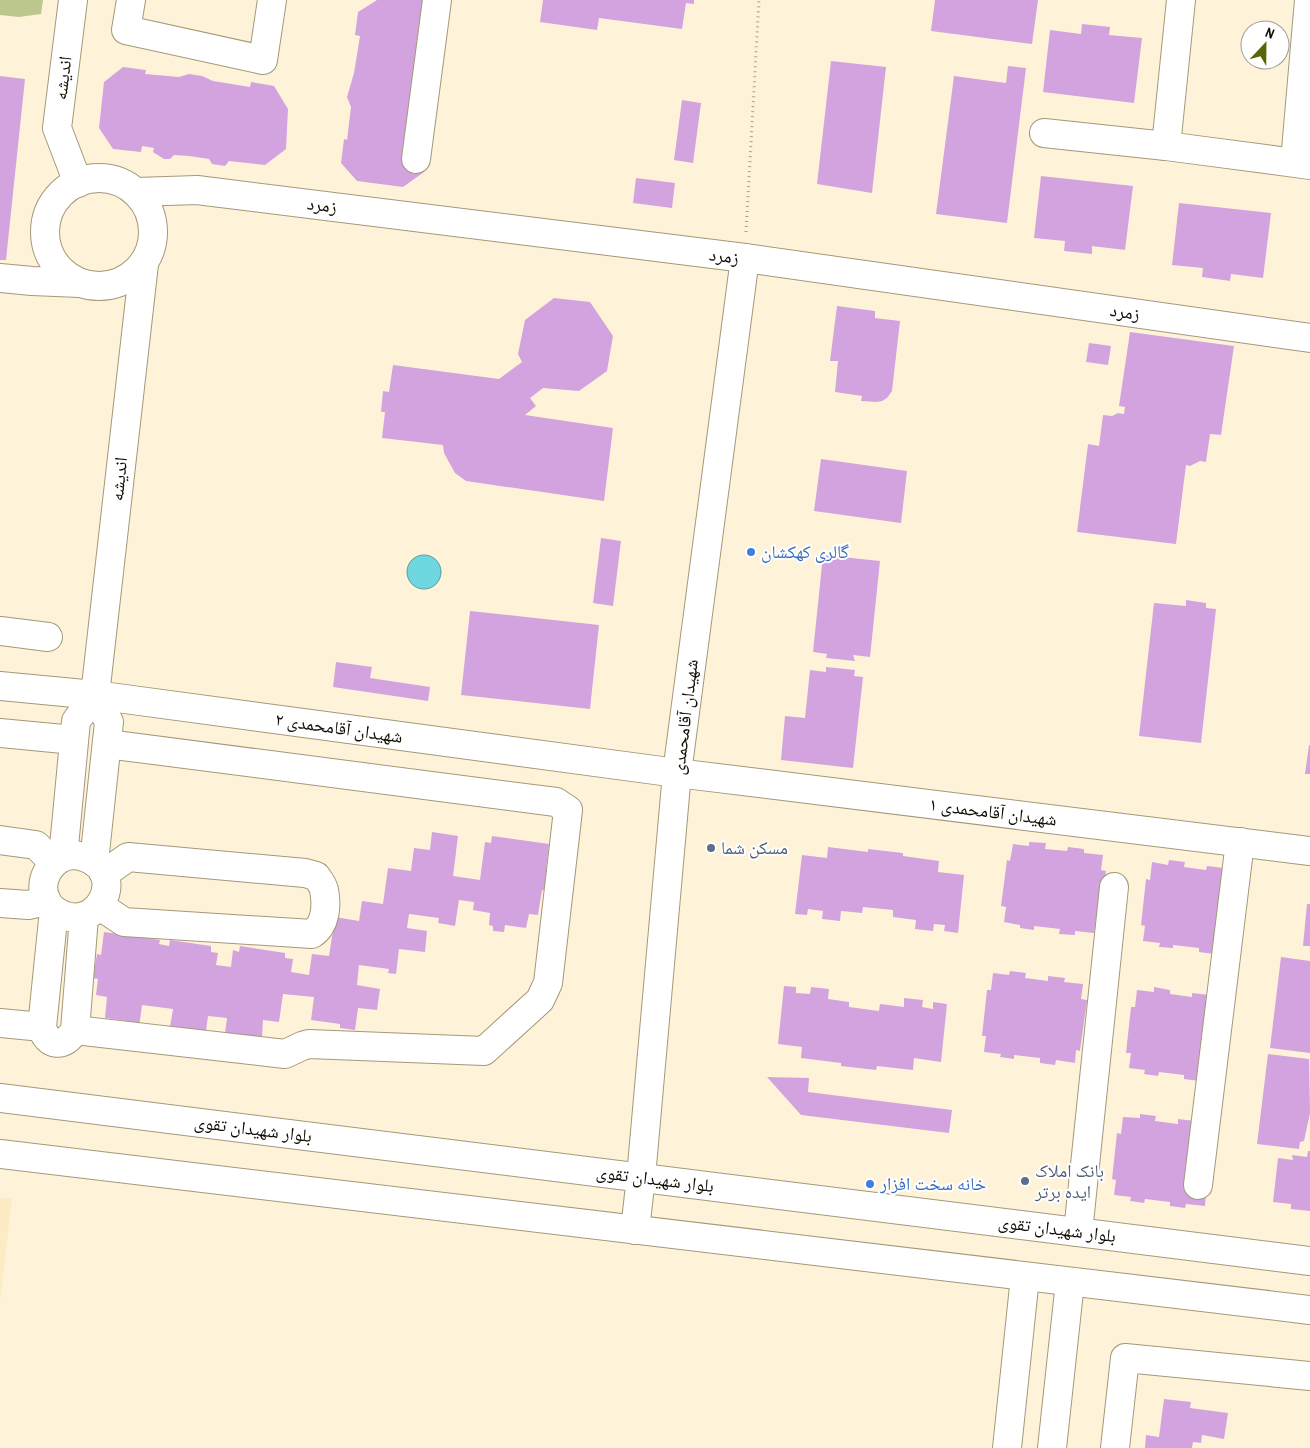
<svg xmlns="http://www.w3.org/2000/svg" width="1310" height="1448" font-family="'Archivo Narrow','Noto Naskh Arabic',sans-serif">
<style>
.built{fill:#fcebc3}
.green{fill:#bcc78e}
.water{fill:#6fd7e0;stroke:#529a9e}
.building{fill:#d3a3df}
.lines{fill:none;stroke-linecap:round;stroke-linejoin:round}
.minor-casing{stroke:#a4987a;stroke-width:30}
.major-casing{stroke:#a4987a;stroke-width:30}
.path{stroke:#aaa18e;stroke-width:3;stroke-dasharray:1 4;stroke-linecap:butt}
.minor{stroke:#fff;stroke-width:28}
.major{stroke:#fff;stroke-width:28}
.shop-dot{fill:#3f7fe0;stroke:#fff;stroke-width:2}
.service-dot{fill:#5c6f8a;stroke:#fff;stroke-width:2}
.labels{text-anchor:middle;stroke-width:4;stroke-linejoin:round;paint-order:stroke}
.street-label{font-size:18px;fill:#100b03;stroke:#fff}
.shop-label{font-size:18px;fill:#366cbe;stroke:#fff;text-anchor:start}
.service-label{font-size:18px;fill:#4e5e75;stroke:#fff;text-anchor:start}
</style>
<rect width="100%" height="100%" fill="#fef3d9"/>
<path class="built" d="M0,1198L12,1199L0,1302Z"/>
<path class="green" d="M0,0H43L41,14L19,17L0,15Z"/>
<circle class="water" cx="424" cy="572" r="17"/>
<g class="building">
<path d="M377,0H422L438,21L424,172L403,187L357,181L341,163L344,139L347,140L351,107L347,97L354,73L360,36L355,35L358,12Z"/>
<path d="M543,0H694V4L686,3L682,29L599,18L597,30L540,22Z"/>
<path d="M935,0H1038L1032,44L931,31Z"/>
<path d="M1082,24L1110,27L1109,35L1142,38L1134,103L1043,92L1050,30L1081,34Z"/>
<path d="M831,61L886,67L872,193L817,184Z"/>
<path d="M1008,66L1026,68L1007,223L936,214L954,76L1006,83Z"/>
<path d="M123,67L146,70L145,74L179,77L189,74L202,76L213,81L250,87L251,82L274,86L288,109L286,149L265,165L229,161L225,166L212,164L209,159L189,156L174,155L170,159H164L153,152L154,148L142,146L141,152L113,149L99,128L104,82Z"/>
<path d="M0,76L25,79L6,260H0Z"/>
<path d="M682,100L701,103L693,163L674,160Z"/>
<path d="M1041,176L1133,186L1125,250L1092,246V254L1064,251L1065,241L1034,238Z"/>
<path d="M636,178L675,183L672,208L633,203Z"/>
<path d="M1179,203L1271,213L1263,278L1231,274L1230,281L1202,277L1203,268L1172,265Z"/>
<path d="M554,298L590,302L613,336L607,371L579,391L543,388L530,398L536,406L525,415L613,428L604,501L466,481L455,473L444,453L443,445L382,438L385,412H381L383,391L389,392L393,365L499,379L522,362L518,354L525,320Z"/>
<path d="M837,306L875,311V318L900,321L892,391L887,398L882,401L876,402L861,401L862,396L835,392L838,361H830Z"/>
<path d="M1130,332L1234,346L1221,435L1210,434L1206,462L1200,461L1190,466L1186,465L1176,544L1077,532L1088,444L1099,446L1103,415L1112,416L1118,413L1124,414L1125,407L1119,406Z"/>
<path d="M1089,343L1111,346L1108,365L1086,362Z"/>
<path d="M821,459L907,471L901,523L814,511Z"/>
<path d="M601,538L621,541L613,606L593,603Z"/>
<path d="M823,555L880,561L870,657L853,655L855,661L826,658L827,654L813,652Z"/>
<path d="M1186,600L1206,603V608L1216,609L1201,743L1139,736L1154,603L1186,606Z"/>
<path d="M470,611L599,625L590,709L461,695Z"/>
<path d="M336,662L372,667L370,678L430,687L428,701L333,687Z"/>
<path d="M826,667L855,670L854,676L863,677L853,768L781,760L785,716L805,718L810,670L826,672Z"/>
<path d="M1309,745H1310V774H1305Z"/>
<path d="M432,832L458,836L453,876L480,880L485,842L491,843L492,836L549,844L546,869L550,870L548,891L542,890L538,915L529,914L526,928L505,925L504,932L493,931V926L489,925L490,913L473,910L474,902L459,900L455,926L438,923L439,918L409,914L407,928L427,931L425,952L399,949L396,974L388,973L389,969L359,965L357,985L380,989L377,1010L358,1008L355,1030L340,1028V1024L311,1020L314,997L283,994L279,1022L263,1020L262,1037L257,1036L256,1041H251V1036L225,1033L227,1018L208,1016L206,1031L183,1028L182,1033L175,1032V1027H170L173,1009L142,1005L139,1028L126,1026L127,1021L105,1018L107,997L96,995L98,979L93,978L97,954L101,955L104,932L160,940L159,944L169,946L170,940L211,946V952L218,953L216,965L231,967L233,950L239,952L240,946L285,953V958L293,959L291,972L309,975L312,954L329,956L335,917L359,921L362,901L383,904L388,868L411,871L414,848L430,850Z"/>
<path d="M1029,842L1046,843L1045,849L1067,851L1068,847L1084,849V853L1103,855L1101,870L1106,871L1100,922L1096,921L1094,933L1075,931V935L1059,934L1060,929L1034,926V930L1020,928V925L1004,922L1006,907L1001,906L1007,860L1010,861L1013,844L1029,846Z"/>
<path d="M828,847L868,852V849L903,853V856L939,861L938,872L964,875L958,933L944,931L945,925L934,924L933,931L915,929L916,920L893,917V910L863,907L862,913L841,911L840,921L822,919L823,911L808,909L807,915L795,914L802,855L827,858Z"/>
<path d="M1169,860L1185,862L1184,867L1206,870L1207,866L1224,868L1214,954L1199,952V948L1173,945V948L1159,947L1160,943L1143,941L1145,926L1141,925L1146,879L1150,880L1152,862L1168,865Z"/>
<path d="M1307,904H1310V946H1303Z"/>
<path d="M1281,957L1310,961V1053L1270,1048Z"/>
<path d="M1010,971L1026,973L1025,978L1048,981V976L1065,978L1064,982L1083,984L1081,999L1087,1000L1080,1051L1076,1050L1075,1063L1056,1060L1055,1065L1040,1063V1058L1014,1055V1059L1000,1057L1001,1054L984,1052L986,1036H982L987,990H991L993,973L1009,975Z"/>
<path d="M784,986L796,987V993L810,994L811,987L829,989L828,999L849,1002V1007L879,1011L880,1004L904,1007V998L923,1000L922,1007L933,1009V1002L947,1004L941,1062L914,1058L913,1070L877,1066L876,1070L841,1066V1063L801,1058L802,1047L778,1044Z"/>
<path d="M1154,987L1170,990V994L1192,997V993L1209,995L1200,1081L1184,1079V1075L1159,1072L1158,1076L1144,1074L1145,1070L1129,1068L1131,1053H1126L1131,1007H1135L1137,990L1154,992Z"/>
<path d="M1268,1054L1309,1059L1310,1113L1304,1141L1300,1142L1299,1149L1257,1144Z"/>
<path d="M767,1077L809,1078L808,1092L952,1110L949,1133L801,1115Z"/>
<path d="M1140,1114L1156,1116L1155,1121L1178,1124V1119L1195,1121L1216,1144L1211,1194H1206L1205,1206L1186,1204L1185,1208L1170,1206V1202L1145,1199L1144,1203L1130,1201L1131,1197L1114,1195L1116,1180L1112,1179L1117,1133L1121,1134L1123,1117L1140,1118Z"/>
<path d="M1308,1151H1310V1211L1291,1209V1204L1273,1202L1278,1158L1293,1160L1292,1155L1307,1157Z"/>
<path d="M1164,1399L1191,1402L1190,1408L1228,1413L1224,1439L1202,1435L1201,1443L1193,1442L1192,1448H1145L1146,1435L1159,1437Z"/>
</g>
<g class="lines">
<g class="minor-casing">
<g id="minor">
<path d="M73,0L57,128L78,183"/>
<path d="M131,0L126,30L263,60L272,0"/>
<path d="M1044,133L1166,146L1310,165"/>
<path d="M1166,146L1181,0"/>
<path d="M416,159L437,0"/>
<path d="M1295,162L1309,0"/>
<circle cx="99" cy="232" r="54"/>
<path d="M136,192L197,190L745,258L1310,338"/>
<path d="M0,278L32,281L80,283"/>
<path d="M0,631L48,637"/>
<path d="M0,686L95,695L677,773L1310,851"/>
<path d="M0,733L74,740"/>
<path d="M0,840L36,845L54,863"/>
<path d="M63,857L76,721L95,695L144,264"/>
<path d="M94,862L109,722L95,695"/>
<path d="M0,903L28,905L46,901"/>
<path d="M100,906L124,922L312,934C326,925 327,905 324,890C323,885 319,880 316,876L305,873L128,857L104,874"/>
<path d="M54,910C94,938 127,879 91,860C85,857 79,855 72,855C51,857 36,882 47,901C48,905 52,908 54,910L42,1027C47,1047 65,1048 75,1030L84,917"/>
<path d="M0,1023L42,1027"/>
<path d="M75,1030L285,1054L302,1046L309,1044L484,1051L540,1000L548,983L568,810L556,802L107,744"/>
<path d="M641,1177L677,773L745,258"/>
<path d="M1198,1185L1240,842"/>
<path d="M1078,1232L1114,887"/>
<path d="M1007,1448L1025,1277"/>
<path d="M1052,1448L1070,1282"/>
<path d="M1115,1448L1125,1358L1310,1376"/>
</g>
</g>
<g class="major-casing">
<g id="major">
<path d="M0,1098L1310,1261"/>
<path d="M0,1154L1310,1310"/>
<path d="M635,1230L641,1177"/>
</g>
</g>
<path class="path" d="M746,232L759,0"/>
<use href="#minor" class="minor"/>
<use href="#major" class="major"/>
</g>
<g class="shop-dot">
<circle cx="751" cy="552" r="5"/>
<circle cx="870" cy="1184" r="5"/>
</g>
<g class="service-dot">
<circle cx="711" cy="848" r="5"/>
<circle cx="1025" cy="1181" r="5"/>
</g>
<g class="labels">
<g class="street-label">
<text transform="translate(63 78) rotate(-83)" y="6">انديشه</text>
<text transform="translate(322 205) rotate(7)" y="6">زمرد</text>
<text transform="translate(724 256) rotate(7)" y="6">زمرد</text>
<text transform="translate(1125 312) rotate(8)" y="6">زمرد</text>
<text transform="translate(119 479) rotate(-84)" y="6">انديشه</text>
<text transform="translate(685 717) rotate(-83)" y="6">شهیدان آقامحمدی</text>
<text transform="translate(339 728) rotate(8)" y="6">شهیدان آقامحمدی ۲</text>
<text transform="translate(993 812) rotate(7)" y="6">شهیدان آقامحمدی ۱</text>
<text transform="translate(253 1129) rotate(7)" y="6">بلوار شهیدان تقوی</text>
<text transform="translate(655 1179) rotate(7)" y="6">بلوار شهیدان تقوی</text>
<text transform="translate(1057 1229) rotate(7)" y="6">بلوار شهیدان تقوی</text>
</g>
<g class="shop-label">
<text x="761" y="558">گالری کهکشان</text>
<text x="880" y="1190">خانه سخت افزار</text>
</g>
<g class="service-label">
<text x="721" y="854">مسکن شما</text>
<text x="1035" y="1177">بانک املاک<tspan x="1035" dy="21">ایده برتر</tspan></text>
</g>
</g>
<g transform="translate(1265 45) rotate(22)"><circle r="24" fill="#ffffff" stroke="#9f9d9a"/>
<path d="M0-4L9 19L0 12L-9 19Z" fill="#5a6508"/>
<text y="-8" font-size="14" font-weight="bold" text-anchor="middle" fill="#100b03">N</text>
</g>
</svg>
